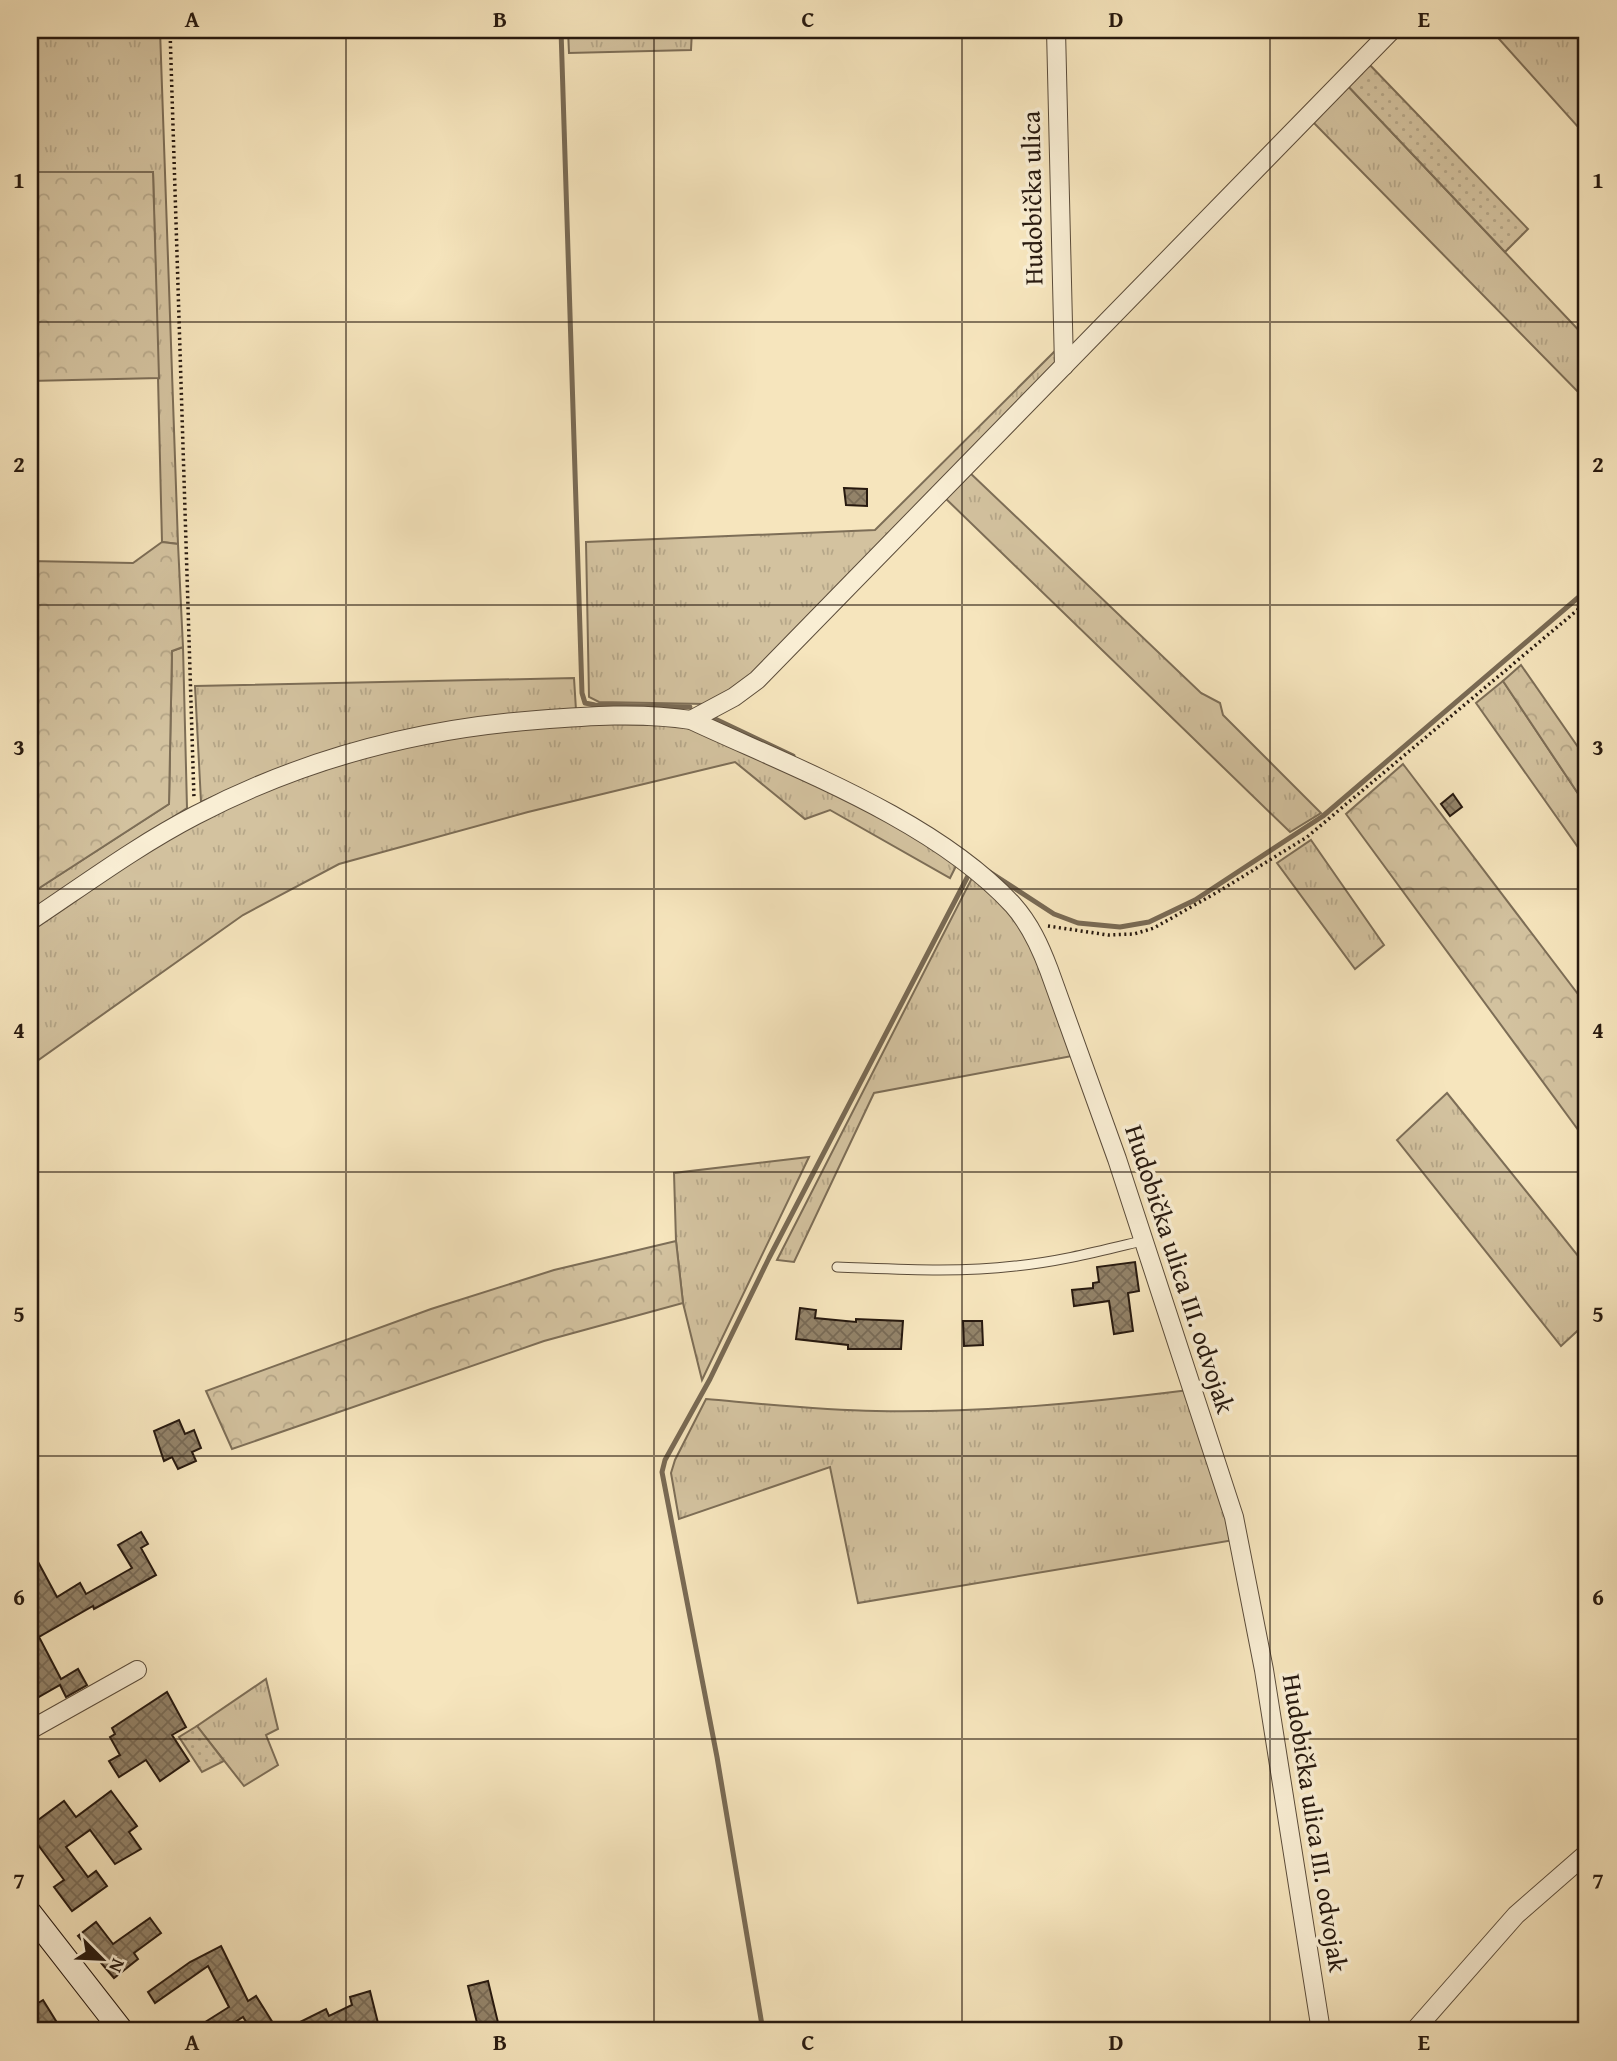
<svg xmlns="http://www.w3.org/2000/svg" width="1617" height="2061" font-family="'Gentium Book Plus',serif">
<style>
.grass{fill:url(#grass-tufts);stroke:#7d6e57;stroke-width:2}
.forest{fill:url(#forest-crowns);stroke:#7d6e57;stroke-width:2}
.park{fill:url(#park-dots);stroke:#7d6e57;stroke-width:2}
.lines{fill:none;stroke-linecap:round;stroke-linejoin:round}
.stream{stroke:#796a54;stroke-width:5}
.building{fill:url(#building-cross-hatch);stroke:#27190f;stroke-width:2}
.service-casing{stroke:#5b4c3a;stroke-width:11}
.minor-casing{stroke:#5b4c3a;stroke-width:20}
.secondary-casing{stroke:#27190f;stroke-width:25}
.path{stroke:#27190f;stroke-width:3.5;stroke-dasharray:2 3.5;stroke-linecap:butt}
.service{stroke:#f9eed4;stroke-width:9}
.minor{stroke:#f9eed4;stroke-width:18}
.secondary{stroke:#f9eed4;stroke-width:23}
.grid{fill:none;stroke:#27190f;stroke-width:2;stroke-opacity:0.55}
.labels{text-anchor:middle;stroke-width:7;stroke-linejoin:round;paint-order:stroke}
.street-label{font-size:26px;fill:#27190f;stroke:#f9eed4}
.neatline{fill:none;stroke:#27190f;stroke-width:2.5}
.grid-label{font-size:23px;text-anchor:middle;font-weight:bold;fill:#27190f}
</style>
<defs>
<pattern id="grass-tufts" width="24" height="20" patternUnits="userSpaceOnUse" patternTransform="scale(1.75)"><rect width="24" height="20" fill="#d3c29f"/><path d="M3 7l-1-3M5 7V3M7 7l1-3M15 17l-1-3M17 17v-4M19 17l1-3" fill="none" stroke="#b5a688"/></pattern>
<pattern id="forest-crowns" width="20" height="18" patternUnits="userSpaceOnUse" patternTransform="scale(1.75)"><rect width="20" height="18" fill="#d3c29f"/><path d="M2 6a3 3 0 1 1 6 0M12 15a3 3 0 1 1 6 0" fill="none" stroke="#b5a688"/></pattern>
<pattern id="park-dots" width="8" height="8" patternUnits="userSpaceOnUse" patternTransform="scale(1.75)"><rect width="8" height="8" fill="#d3c29f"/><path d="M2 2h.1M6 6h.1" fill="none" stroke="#b5a688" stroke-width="1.8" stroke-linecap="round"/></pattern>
<pattern id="building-cross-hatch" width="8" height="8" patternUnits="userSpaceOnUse" patternTransform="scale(1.75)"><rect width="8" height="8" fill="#938369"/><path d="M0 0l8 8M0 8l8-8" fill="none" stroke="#786a55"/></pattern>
</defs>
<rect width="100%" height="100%" fill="#f6e5bd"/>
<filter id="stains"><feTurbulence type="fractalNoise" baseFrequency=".00286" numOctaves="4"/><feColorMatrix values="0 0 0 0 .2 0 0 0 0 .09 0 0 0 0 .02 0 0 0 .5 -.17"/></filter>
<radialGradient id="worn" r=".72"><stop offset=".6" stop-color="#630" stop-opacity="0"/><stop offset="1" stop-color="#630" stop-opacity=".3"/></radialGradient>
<g class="grass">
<path d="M30,30H160L178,544L162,542L153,172H30Z"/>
<path d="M568,30H692L691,50L569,53Z"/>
<path d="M1491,30H1587V137Z"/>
<path d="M1346,84L1587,339V401L1311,120Z"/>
<path d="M1057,349V362L751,677L706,704L599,702L589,697L586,542L875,530Z"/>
<path d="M968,471L1201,693L1220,703L1223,715L1321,813L1290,832L942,495Z"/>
<path d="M183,647L187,808L30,912V894L169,804L172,651Z"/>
<path d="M574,678L576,710L252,780L201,802L195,686Z"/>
<path d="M1503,681L1587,807V860L1476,703Z"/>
<path d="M575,723L689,726L878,814L957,864L950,878L830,810L805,819L735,762L528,812L339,864L243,915L30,1066V927L198,820L320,766L480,729Z"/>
<path d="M1311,840L1384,945L1355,969L1277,863Z"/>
<path d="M973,876L1004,904L1034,946L1072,1056L874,1093L794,1262L777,1260Z"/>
<path d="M1447,1093L1587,1267V1322L1561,1346L1397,1140Z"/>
<path d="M809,1157L702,1380L683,1303L676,1241L674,1173Z"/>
<path d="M1189,1390L1234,1540L858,1603L830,1467L679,1519L671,1473L675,1460L706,1399C763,1404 819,1410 876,1411C981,1413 1085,1403 1189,1390Z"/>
<path d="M266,1679L278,1729L266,1735L278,1765L244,1786L197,1726Z"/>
</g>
<g class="forest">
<path d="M30,172H153L159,378L30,381Z"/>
<path d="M162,542L178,544L183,647L172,651L169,804L30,894V561L133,563Z"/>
<path d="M1521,665L1587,760V807L1503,681Z"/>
<path d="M1403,764L1587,1006V1142L1346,814Z"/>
<path d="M676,1241L683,1303L544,1341L232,1449L206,1391L431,1309L554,1270Z"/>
</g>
<g class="park">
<path d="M1367,62L1528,229L1505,252L1346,84Z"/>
<path d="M197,1726L224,1761L202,1772L179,1737Z"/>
</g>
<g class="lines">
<g class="stream">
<path d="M561,30L582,693L585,703L595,705L690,707"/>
<path d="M713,718L793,756"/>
<path d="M988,871L1054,914L1078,923L1120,927L1149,922L1195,900L1323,816L1587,590"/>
<path d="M763,2031L717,1757L662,1472L665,1460L710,1379L769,1258L969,874"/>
</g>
</g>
<g class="building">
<path d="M844,488L867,489V506L846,505Z"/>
<path d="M1453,794L1462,807L1450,816L1441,804Z"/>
<path d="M1135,1262L1139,1291L1128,1293L1133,1331L1114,1334L1109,1301L1074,1306L1072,1290L1093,1288V1283L1099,1282L1097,1267Z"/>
<path d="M800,1308L816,1310L815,1318L856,1322V1319L903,1321L901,1349H848V1345L796,1339Z"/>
<path d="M963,1321H982L983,1345L964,1346Z"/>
<path d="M179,1420L185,1434L194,1430L201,1448L192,1452L196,1461L178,1469L172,1457L164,1461L154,1431Z"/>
<path d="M141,1532L148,1544L141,1548L156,1575L94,1609L93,1606L39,1637L61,1679L78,1669L87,1685L66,1697L60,1685L30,1702V1547L57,1597L80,1583L86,1594L132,1568L118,1545Z"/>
<path d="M167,1692L186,1727L172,1735L189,1761L160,1781L146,1760L119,1777L109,1761L120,1755L110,1737L115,1734L112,1728Z"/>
<path d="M111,1791L137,1826L129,1832L141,1849L115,1864L90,1830L66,1847L88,1877L96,1871L107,1886L72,1911L54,1887L64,1880L30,1834V1826L64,1801L76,1817Z"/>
<path d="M150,1918L161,1933L134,1953L138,1959L114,1978L78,1936L96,1922L113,1944Z"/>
<path d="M221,1946L248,2001L256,1996L278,2031H252L243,2017L221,2031H191L229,2007L208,1966L155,2003L148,1992L190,1962Z"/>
<path d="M488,1981L500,2031H479L468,1986Z"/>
<path d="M370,1991L380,2031H282L326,2009L329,2016L352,2005L350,1997Z"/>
<path d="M43,2000L56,2021L39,2031H30V2008Z"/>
</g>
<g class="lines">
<g class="service-casing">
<path id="service" d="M837,1267C896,1269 956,1273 1015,1266C1058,1262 1100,1251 1142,1241"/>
</g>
<g class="minor-casing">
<g id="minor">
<path d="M1056,30L1064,366"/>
<path d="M691,720L734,697L757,680L1392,30"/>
<path d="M30,921C84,885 138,845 196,815C303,759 417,729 537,720C587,716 641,712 691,720C794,768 935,820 1013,905C1030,924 1040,946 1049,970L1117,1159L1234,1517L1264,1670L1321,2031"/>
<path d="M30,1730L137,1670"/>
<path d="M1414,2031L1516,1915L1587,1853"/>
</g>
</g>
<g class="secondary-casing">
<path id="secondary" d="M30,1913L122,2031"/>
</g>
<g class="path">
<path d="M170,30L194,799"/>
<path d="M1048,926L1108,935L1134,934L1154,928L1221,890L1307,837L1587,602"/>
</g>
<use href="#service" class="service"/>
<use href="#minor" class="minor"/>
<use href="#secondary" class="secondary"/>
</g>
<path class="grid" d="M346,30V2031M654,30V2031M962,30V2031M1270,30V2031M30,322H1587M30,605H1587M30,889H1587M30,1172H1587M30,1456H1587M30,1739H1587"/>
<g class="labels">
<g class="street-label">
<text transform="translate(1032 198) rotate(-91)" y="9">Hudobička ulica</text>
<text transform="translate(1180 1269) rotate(72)" y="9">Hudobička ulica III. odvojak</text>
<text transform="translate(1315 1823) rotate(81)" y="9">Hudobička ulica III. odvojak</text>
</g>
</g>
<rect width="1617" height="2061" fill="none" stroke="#f6e5bd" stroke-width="77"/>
<g transform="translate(102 1959) rotate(114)" stroke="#f9eed4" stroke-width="5" paint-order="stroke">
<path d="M0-5L12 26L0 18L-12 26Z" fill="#27190f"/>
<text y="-10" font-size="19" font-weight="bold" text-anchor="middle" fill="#27190f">N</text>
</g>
<rect x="38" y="38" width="1540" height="1984" class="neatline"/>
<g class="grid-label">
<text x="192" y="27">A</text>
<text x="500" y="27">B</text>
<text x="808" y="27">C</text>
<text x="1116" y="27">D</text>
<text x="1424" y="27">E</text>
<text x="19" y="188">1</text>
<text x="1598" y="188">1</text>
<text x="19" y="472">2</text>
<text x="1598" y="472">2</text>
<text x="19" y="755">3</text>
<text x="1598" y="755">3</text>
<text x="19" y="1038">4</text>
<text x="1598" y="1038">4</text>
<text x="19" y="1322">5</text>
<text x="1598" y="1322">5</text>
<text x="19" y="1605">6</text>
<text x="1598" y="1605">6</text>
<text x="19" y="1889">7</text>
<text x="1598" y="1889">7</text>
<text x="192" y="2050">A</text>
<text x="500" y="2050">B</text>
<text x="808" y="2050">C</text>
<text x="1116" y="2050">D</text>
<text x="1424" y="2050">E</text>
</g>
<rect width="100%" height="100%" filter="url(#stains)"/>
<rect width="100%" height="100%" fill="url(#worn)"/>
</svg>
